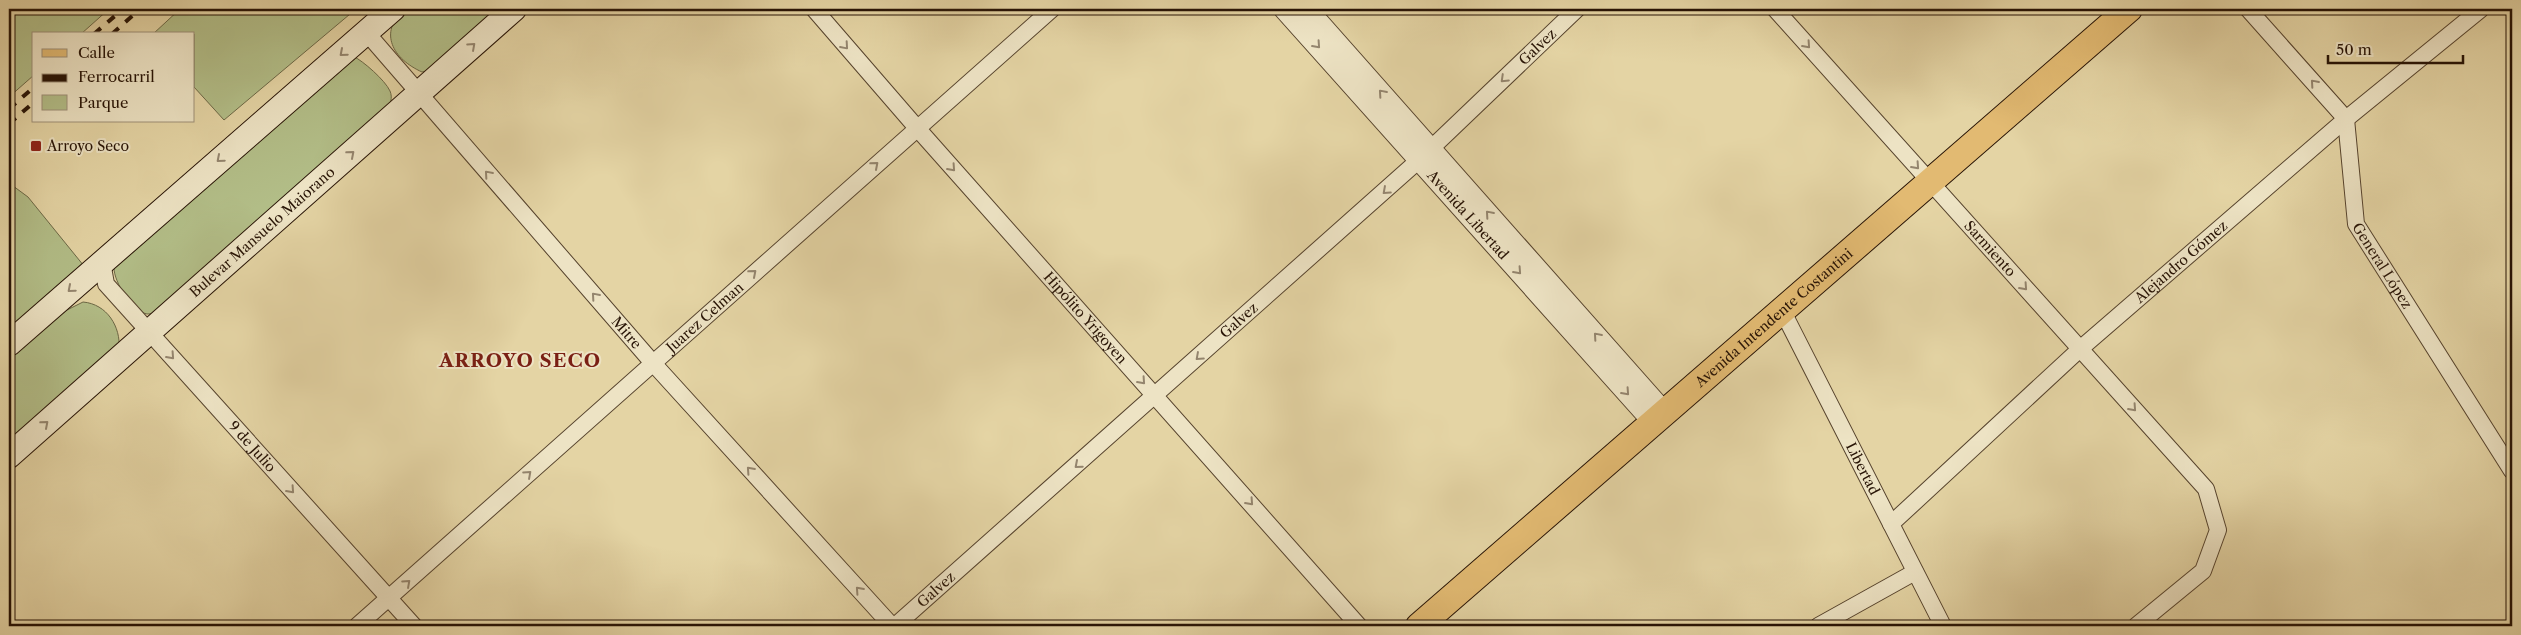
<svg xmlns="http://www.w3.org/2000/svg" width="2521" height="635" font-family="'Libre Caslon Text',serif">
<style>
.park{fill:#b2bd87;stroke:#6c6846}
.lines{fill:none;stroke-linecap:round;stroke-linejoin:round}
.minor-casing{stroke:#56432d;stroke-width:18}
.tertiary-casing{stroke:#56432d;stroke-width:22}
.secondary-casing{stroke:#271305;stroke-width:26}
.primary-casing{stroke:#271305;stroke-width:28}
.minor{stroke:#ede3c4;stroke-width:16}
.tertiary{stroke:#ede3c4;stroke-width:20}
.secondary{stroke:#ede3c4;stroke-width:24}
.primary{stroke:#e2ba72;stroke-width:26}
.rail{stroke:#271305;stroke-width:4;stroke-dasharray:9 9;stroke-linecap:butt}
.oneway{stroke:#94856e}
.poi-dot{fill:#8f2418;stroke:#ede3c4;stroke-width:2}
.labels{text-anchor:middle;stroke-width:4;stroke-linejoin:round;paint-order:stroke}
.street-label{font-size:14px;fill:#271305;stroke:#ede3c4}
.poi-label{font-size:14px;fill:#271305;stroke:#ede3c4;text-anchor:start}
.district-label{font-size:19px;font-weight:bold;letter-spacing:1px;fill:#7a1f14;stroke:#ede3c4}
</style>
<rect width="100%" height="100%" fill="#e4d4a4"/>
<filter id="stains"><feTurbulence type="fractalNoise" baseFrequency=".004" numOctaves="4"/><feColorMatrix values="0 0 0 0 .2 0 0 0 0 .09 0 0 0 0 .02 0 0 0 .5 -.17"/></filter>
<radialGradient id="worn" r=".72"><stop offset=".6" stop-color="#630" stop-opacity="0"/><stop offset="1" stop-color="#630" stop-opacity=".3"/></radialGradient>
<g class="park">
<path d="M9,9H109L81,34H34V75L9,97Z"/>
<path d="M180,9H356L224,120L194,87V34H153Z"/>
<path d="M404,9H501L435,69L422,72C393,59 378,33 404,9Z"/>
<path d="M353,56C363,61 385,80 390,91C393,98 390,104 388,110L159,312C156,313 151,314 147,314C132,311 114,282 114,268Z"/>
<path d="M9,183L28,197L84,266L9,332Z"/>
<path d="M83,302C107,304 121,327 119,349L9,446V355L57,315Z"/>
</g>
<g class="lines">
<g class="minor-casing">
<g id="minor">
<path id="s1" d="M814,9L917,128L1359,626"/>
<path id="s2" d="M1775,9L2206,489L2218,530L2203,571L2136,626"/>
<path id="s3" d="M2248,9L2346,119L2356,224L2512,471"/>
<path id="s4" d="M366,32L652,362L892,626"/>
<path id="s5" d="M102,262L106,284L414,626"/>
<path id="s6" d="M1782,310L1943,626"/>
<path id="s7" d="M1891,524L2080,349L2346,119L2481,9"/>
<path id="s8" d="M357,626L1052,9"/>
<path id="s9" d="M895,626L1419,160L1577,9"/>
<path d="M1818,626L1915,572"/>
</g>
</g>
<g class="tertiary-casing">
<g id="tertiary">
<path id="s10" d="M1284,9L1653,422"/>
<path d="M1307,9L1664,412"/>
</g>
</g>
<g class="secondary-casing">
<g id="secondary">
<path d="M9,344L393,9"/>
<path id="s11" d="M9,456L514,9"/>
</g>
</g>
<g class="primary-casing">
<g id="primary">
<path id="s12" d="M1419,626L2129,9"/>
</g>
</g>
<use href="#minor" class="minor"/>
<use href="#tertiary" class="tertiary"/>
<use href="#secondary" class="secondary"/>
<use href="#primary" class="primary"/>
<g class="rail">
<path d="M94,34L123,9"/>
<path d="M112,34L140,9"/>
<path d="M9,109L34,87"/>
<path d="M9,124L34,102"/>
</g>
</g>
<defs><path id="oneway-chevron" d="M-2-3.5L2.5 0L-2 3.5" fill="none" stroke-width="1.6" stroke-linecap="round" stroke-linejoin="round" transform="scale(1.25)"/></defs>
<g class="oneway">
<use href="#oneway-chevron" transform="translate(1317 45) rotate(48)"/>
<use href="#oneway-chevron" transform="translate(1807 45) rotate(48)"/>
<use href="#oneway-chevron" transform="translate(472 46) rotate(-42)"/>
<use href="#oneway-chevron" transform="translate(845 46) rotate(49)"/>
<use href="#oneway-chevron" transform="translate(343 53) rotate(139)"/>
<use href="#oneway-chevron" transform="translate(1504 79) rotate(136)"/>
<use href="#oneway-chevron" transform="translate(2314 83) rotate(-131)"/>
<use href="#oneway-chevron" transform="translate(1382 93) rotate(-131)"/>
<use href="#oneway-chevron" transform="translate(351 154) rotate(-41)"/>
<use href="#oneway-chevron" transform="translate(220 159) rotate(139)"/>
<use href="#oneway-chevron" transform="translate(875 165) rotate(-41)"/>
<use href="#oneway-chevron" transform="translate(1916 166) rotate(48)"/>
<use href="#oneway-chevron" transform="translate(952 168) rotate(48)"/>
<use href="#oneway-chevron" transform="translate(488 174) rotate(-131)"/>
<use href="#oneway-chevron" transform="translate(1386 191) rotate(138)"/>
<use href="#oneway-chevron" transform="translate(1489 214) rotate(-131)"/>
<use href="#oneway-chevron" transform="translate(1518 271) rotate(48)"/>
<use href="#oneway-chevron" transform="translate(753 273) rotate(-41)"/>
<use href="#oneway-chevron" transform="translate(2024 287) rotate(48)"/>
<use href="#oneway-chevron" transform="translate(71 289) rotate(139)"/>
<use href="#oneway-chevron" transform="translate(595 296) rotate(-131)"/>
<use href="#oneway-chevron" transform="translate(1597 336) rotate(-131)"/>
<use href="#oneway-chevron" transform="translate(171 356) rotate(48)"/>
<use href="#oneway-chevron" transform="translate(1199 357) rotate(138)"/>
<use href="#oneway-chevron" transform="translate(1142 381) rotate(48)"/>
<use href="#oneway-chevron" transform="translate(1626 392) rotate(48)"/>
<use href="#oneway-chevron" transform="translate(2133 408) rotate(48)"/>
<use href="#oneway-chevron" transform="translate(45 424) rotate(-41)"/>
<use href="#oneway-chevron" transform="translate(1078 465) rotate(139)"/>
<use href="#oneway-chevron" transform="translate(750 470) rotate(-132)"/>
<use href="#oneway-chevron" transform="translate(528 474) rotate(-42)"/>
<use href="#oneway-chevron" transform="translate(291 490) rotate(48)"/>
<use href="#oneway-chevron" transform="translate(1250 502) rotate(48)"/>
<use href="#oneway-chevron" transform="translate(407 583) rotate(-42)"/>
<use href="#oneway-chevron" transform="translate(859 590) rotate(-132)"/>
</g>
<rect class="poi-dot" x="30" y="140" width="12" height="12" rx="2.5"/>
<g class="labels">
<g class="street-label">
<text dy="5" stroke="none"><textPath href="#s9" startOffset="865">Galvez</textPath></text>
<text dy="5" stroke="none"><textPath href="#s10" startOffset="276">Avenida Libertad</textPath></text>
<text dy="5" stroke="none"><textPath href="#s11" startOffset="338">Bulevar Mansuelo Maiorano</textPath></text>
<text dy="5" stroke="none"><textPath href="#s2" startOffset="322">Sarmiento</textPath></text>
<text dy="5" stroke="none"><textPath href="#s7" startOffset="391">Alejandro Gómez</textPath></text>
<text dy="5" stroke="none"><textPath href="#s3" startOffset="302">General López</textPath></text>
<text dy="5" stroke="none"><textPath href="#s8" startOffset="465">Juarez Celman</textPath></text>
<text dy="5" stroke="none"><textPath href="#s12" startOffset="470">Avenida Intendente Costantini</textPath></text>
<text dy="5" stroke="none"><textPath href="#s1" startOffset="411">Hipólito Yrigoyen</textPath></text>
<text dy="5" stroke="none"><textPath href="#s9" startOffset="460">Galvez</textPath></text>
<text dy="5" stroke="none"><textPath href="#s4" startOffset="398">Mitre</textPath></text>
<text dy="5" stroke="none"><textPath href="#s5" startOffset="241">9 de Julio</textPath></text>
<text dy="5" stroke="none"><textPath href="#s6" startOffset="178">Libertad</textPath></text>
<text dy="5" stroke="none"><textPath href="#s9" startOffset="55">Galvez</textPath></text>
</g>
<g class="poi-label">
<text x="47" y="151">Arroyo Seco</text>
</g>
<g class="district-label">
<text x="520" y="367">ARROYO SECO</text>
</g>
</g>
<rect width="2521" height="635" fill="none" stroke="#e4d4a4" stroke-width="30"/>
<rect x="10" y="10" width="2501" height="615" fill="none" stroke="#271305" stroke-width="2.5"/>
<rect x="15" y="15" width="2491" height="605" fill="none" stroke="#271305"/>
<rect x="32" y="32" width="162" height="90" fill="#ede3c4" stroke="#9e9078"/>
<rect x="42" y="49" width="25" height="8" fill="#e2ba72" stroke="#9e9078"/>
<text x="78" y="58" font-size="15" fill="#271305">Calle</text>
<rect x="42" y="74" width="25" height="8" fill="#271305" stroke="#9e9078"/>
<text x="78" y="82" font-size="15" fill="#271305">Ferrocarril</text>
<rect x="42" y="95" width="25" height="15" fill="#b2bd87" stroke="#9e9078"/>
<text x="78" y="108" font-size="15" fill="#271305">Parque</text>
<path d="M2328 55v8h135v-8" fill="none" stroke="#271305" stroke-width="2.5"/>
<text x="2336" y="55" font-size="15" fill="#271305" stroke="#ede3c4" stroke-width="4" paint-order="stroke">50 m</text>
<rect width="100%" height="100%" filter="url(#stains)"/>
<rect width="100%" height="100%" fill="url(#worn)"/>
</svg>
